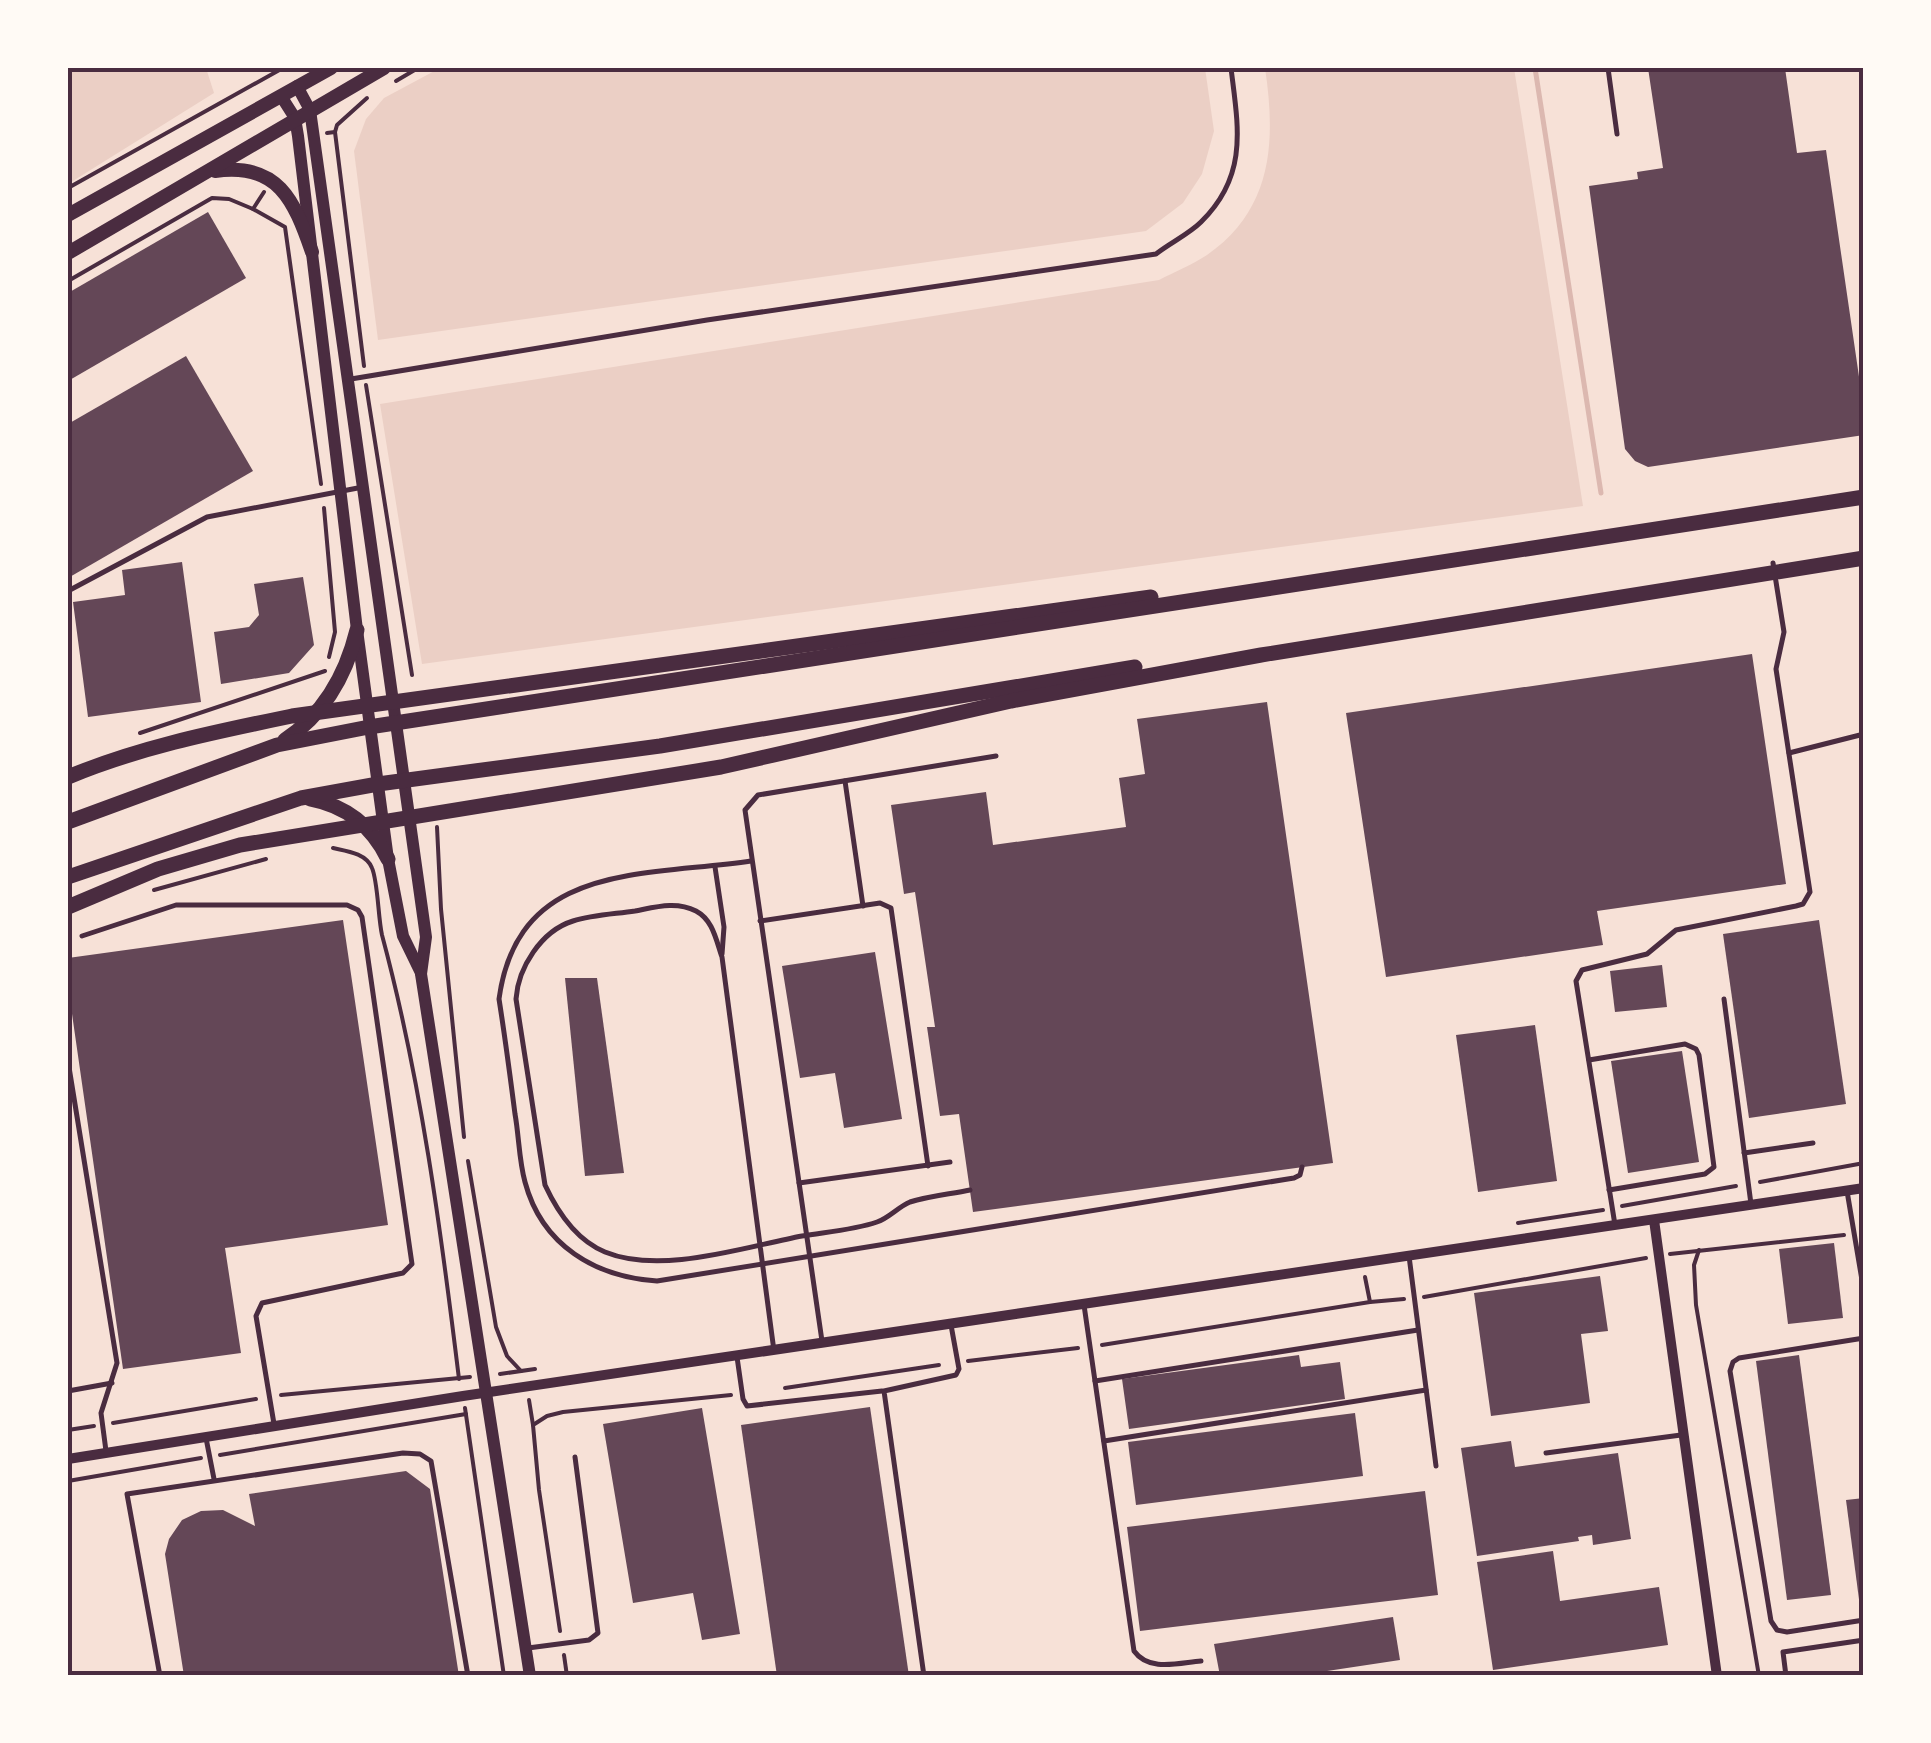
<svg xmlns="http://www.w3.org/2000/svg" width="1931" height="1743" font-family="Merriweather,serif">
<style>
.green{fill:#ebcfc5}
.lines{fill:none;stroke-linecap:round;stroke-linejoin:round}
.stream{stroke:#dcb8b0;stroke-width:5}
.building{fill:#644757}
.path{stroke:#4a2c40;stroke-width:4}
.service{stroke:#4a2c40;stroke-width:5}
.minor{stroke:#4a2c40;stroke-width:10}
.tertiary{stroke:#4a2c40;stroke-width:12}
.secondary{stroke:#4a2c40;stroke-width:14}
.primary{stroke:#4a2c40;stroke-width:15}
.neatline{fill:none;stroke:#4a2c40;stroke-width:4}
</style>
<rect width="100%" height="100%" fill="#f7e1d7"/>
<g class="green">
<path d="M68,68H206L214,93L68,184Z"/>
<path d="M440,68H1205L1214,131L1202,174L1183,203L1146,231L378,340L354,151L366,119L384,98Z"/>
<path d="M1265,68H1514L1583,506L422,664L380,404L1159,280C1174,272 1192,265 1207,255C1273,209 1276,141 1265,68Z"/>
</g>
<g class="lines">
<path class="stream" d="M1535,68L1601,493"/>
</g>
<g class="building">
<path d="M1648,68H1785L1797,153L1826,150L1864,411V435L1648,467L1635,461L1625,449L1589,186L1638,179L1637,172L1663,168Z"/>
<path d="M208,212L246,278L68,381V293Z"/>
<path d="M186,356L253,471L68,578V424Z"/>
<path d="M182,562L201,702L88,717L73,602L125,595L122,570Z"/>
<path d="M303,577L314,645L289,673L221,684L214,632L249,627L259,615L254,584Z"/>
<path d="M1752,654L1786,884L1597,911L1603,945L1386,977L1346,713Z"/>
<path d="M1267,702L1333,1163L973,1212L959,1114L940,1116L927,1027H935L915,892L904,894L891,805L986,792L993,845L1126,827L1119,778L1145,774L1137,719Z"/>
<path d="M343,920L388,1225L225,1248L241,1353L123,1369L68,986V958Z"/>
<path d="M1819,920L1846,1104L1749,1118L1723,934Z"/>
<path d="M875,952L902,1119L844,1128L835,1073L800,1078L782,966Z"/>
<path d="M1662,965L1667,1007L1615,1012L1610,971Z"/>
<path d="M565,978H597L624,1173L585,1176Z"/>
<path d="M1535,1025L1557,1181L1478,1192L1456,1035Z"/>
<path d="M1682,1051L1699,1162L1628,1173L1611,1061Z"/>
<path d="M1834,1243L1843,1318L1788,1324L1779,1249Z"/>
<path d="M1600,1276L1608,1331L1581,1334L1590,1403L1491,1416L1474,1293Z"/>
<path d="M1299,1355L1301,1367L1340,1362L1345,1399L1129,1429L1122,1379Z"/>
<path d="M1799,1355L1831,1595L1787,1600L1756,1361Z"/>
<path d="M870,1407L909,1676H777L741,1425Z"/>
<path d="M702,1408L740,1634L702,1640L693,1593L633,1603L603,1424Z"/>
<path d="M1355,1413L1363,1476L1136,1505L1128,1442Z"/>
<path d="M1511,1441L1515,1467L1618,1453L1631,1539L1593,1545L1592,1535L1578,1537L1579,1541L1477,1556L1461,1448Z"/>
<path d="M406,1471L430,1489L459,1676H184L165,1554L169,1539L182,1520L201,1511L223,1510L255,1526L249,1494Z"/>
<path d="M1425,1491L1438,1595L1140,1631L1127,1527Z"/>
<path d="M1864,1498V1607H1860L1846,1500Z"/>
<path d="M1553,1551L1560,1601L1659,1587L1668,1645L1493,1670L1477,1562Z"/>
<path d="M1393,1617L1400,1660L1294,1676H1220L1214,1644Z"/>
</g>
<g class="lines">
<g class="path">
<path d="M396,81L418,68"/>
<path d="M335,132L364,366"/>
<path d="M327,133L335,132L337,125L367,98"/>
<path d="M68,188L283,68"/>
<path d="M264,192L253,209L285,227L321,484"/>
<path d="M68,281L212,198L229,199L253,209"/>
<path d="M366,385L412,675"/>
<path d="M324,508L335,632L329,657"/>
<path d="M140,733L325,671"/>
<path d="M437,827L441,909L464,1137"/>
<path d="M333,848C346,851 366,853 372,868C378,882 378,917 382,935C421,1080 441,1231 459,1379"/>
<path d="M154,890L266,859"/>
<path d="M468,1161L496,1327L507,1356L521,1371"/>
<path d="M1760,1182L1864,1163"/>
<path d="M1622,1206L1736,1186"/>
<path d="M1518,1223L1603,1210"/>
<path d="M1699,1250L1694,1265L1696,1305L1759,1676"/>
<path d="M1670,1254L1844,1235"/>
<path d="M1365,1277L1370,1302"/>
<path d="M1424,1297L1646,1258"/>
<path d="M1102,1345L1370,1302L1404,1299"/>
<path d="M968,1361L1078,1348"/>
<path d="M500,1374L535,1369"/>
<path d="M785,1388L939,1365"/>
<path d="M281,1395L470,1377"/>
<path d="M529,1400L533,1425"/>
<path d="M465,1408L504,1676"/>
<path d="M113,1423L256,1399"/>
<path d="M68,1430L94,1426"/>
<path d="M220,1455L466,1414"/>
<path d="M68,1481L201,1458"/>
<path d="M560,1631L539,1490L533,1425L547,1416L563,1412L731,1395"/>
<path d="M564,1655L567,1676"/>
</g>
<g class="service">
<path d="M1608,68L1617,134"/>
<path d="M351,379L707,320L1156,254C1170,243 1189,234 1201,222C1249,175 1238,126 1231,68"/>
<path d="M68,591L207,517L363,487"/>
<path d="M1789,753L1864,734"/>
<path d="M845,781L863,906"/>
<path d="M751,861C645,877 518,861 499,999C505,1037 510,1075 515,1114C519,1136 519,1161 525,1182C542,1246 596,1277 657,1281L1294,1178L1300,1175L1302,1167"/>
<path d="M715,867L724,927L722,954"/>
<path d="M760,921L880,903L891,908L928,1166"/>
<path d="M82,936L176,905H347L358,910L362,917L412,1264L403,1273L262,1303L256,1316L274,1424"/>
<path d="M1724,999L1751,1204"/>
<path d="M1589,1060L1685,1044L1696,1049L1699,1055L1714,1167L1705,1174L1609,1190"/>
<path d="M68,1061L117,1363L101,1413L106,1451"/>
<path d="M1744,1153L1813,1143"/>
<path d="M799,1183L950,1162"/>
<path d="M1847,1191L1864,1292"/>
<path d="M1615,1225L1576,981L1582,970L1647,954L1676,930L1796,906L1803,904L1810,892L1776,669L1784,632L1773,563"/>
<path d="M1409,1256L1436,1466"/>
<path d="M1084,1305L1134,1651C1149,1672 1178,1663 1201,1661"/>
<path d="M1864,1338L1739,1358L1733,1362L1730,1371L1771,1621L1777,1630L1787,1632L1864,1620"/>
<path d="M822,1341L745,810L758,795L996,756"/>
<path d="M774,1351L772,1336L722,957C716,940 713,920 696,911C676,901 656,907 635,911C615,914 592,915 573,921C541,931 518,968 516,999L545,1185C558,1213 576,1240 605,1252C661,1275 744,1247 802,1236C826,1232 854,1230 877,1222C889,1218 898,1207 910,1202C929,1196 951,1194 970,1190"/>
<path d="M737,1357L743,1399L747,1406L882,1391"/>
<path d="M1095,1381L1418,1330"/>
<path d="M68,1391L112,1383"/>
<path d="M206,1438L214,1479"/>
<path d="M1104,1441L1426,1390"/>
<path d="M1546,1453L1681,1435"/>
<path d="M528,1648L589,1640L598,1633L575,1457"/>
<path d="M160,1676L127,1494L403,1453L420,1454L431,1461L468,1676"/>
<path d="M924,1676L884,1391L956,1375L959,1369L951,1325"/>
<path d="M1786,1676L1783,1652L1864,1640"/>
</g>
<g class="minor">
<path d="M1654,1220L1717,1676"/>
<path d="M68,1459L463,1396L1864,1188"/>
</g>
<g class="tertiary">
<path d="M297,86L310,110L426,937L421,974L530,1676"/>
<path d="M281,96L295,118L298,136L357,630L388,859L403,936L421,973"/>
</g>
<g class="secondary">
<path d="M215,171C278,162 294,200 312,252"/>
<path d="M68,215L331,68"/>
<path d="M68,253L384,68"/>
</g>
<g class="primary">
<path d="M285,740C324,714 346,675 357,630"/>
<path d="M68,777C140,747 215,732 292,716L1151,597"/>
<path d="M310,799C347,806 372,826 388,859"/>
<path d="M68,822L277,745L369,727L1864,497"/>
<path d="M68,877L301,798L378,784L660,746L1135,667"/>
<path d="M68,907L158,869L240,845L721,767L1011,701L1261,655L1864,558"/>
</g>
</g>
<rect width="1931" height="1743" fill="none" stroke="#fffaf5" stroke-width="140"/>
<rect x="70" y="70" width="1791" height="1603" class="neatline"/>
</svg>
